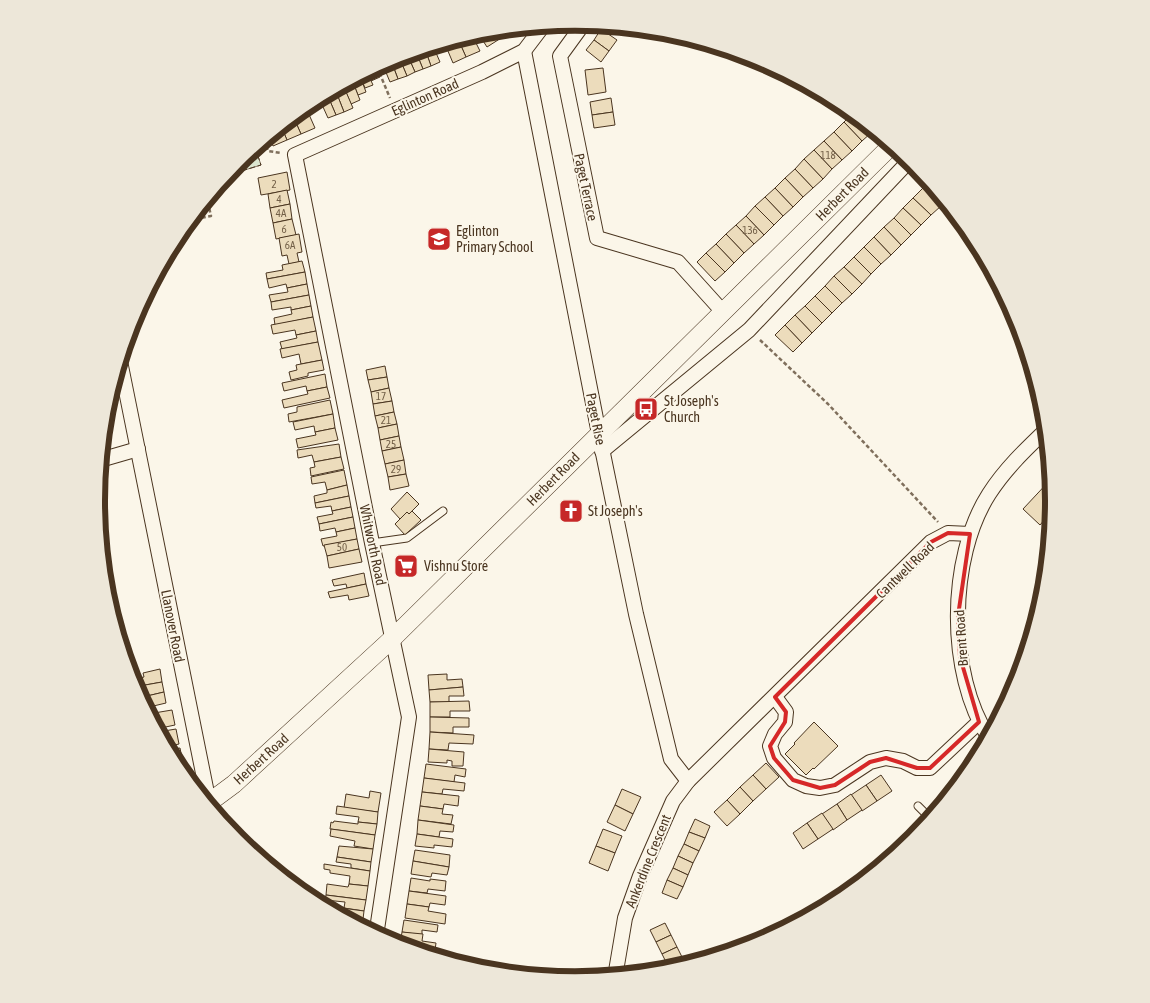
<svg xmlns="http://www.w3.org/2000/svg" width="1150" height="1003" font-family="'Asap Condensed',sans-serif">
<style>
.green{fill:#dce7d0;stroke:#887966}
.building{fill:#ecdcbc;stroke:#4a3520}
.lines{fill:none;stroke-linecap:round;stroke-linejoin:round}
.service-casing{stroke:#4a3520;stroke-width:9}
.minor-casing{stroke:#4a3520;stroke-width:16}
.tertiary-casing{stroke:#4a3520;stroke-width:19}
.path{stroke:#7f6f5c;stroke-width:2.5;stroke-dasharray:4 2.5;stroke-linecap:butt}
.service{stroke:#fbf6e9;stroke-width:7}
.minor{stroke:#fbf6e9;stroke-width:14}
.tertiary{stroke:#fbf6e9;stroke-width:18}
.fence{stroke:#4a3520;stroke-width:1;stroke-dasharray:6 2.5;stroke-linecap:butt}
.marked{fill:none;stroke:#d62828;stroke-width:4;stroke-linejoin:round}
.labels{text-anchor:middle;stroke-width:4;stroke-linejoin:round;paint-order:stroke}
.number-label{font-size:11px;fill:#725f47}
.street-label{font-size:14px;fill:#4a3520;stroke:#fbf6e9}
.poi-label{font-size:14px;fill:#4a3520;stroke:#fbf6e9;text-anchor:start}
.rim{fill:none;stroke:#4a3520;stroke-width:6}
</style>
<rect width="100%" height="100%" fill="#fbf6e9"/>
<path class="green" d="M255,147L261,165L225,176L237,163Z"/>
<g class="building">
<path d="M610,26L627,28L622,34Z"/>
<path d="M504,29L507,33L498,40L491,31Z"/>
<path d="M601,29L617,40L609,51L594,40Z"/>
<path d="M491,31L498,40L487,47L478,33Z"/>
<path d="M472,35L480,51L466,57L458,39Z"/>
<path d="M458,39L466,57L453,63L445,44Z"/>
<path d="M594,40L609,51L601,62L586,50Z"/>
<path d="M433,46L440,62L431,66L425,49Z"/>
<path d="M425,49L431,66L423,69L416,52Z"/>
<path d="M416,52L423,69L415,72L407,54Z"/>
<path d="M407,54L415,72L407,76L399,57Z"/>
<path d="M399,57L407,76L398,79L391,60Z"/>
<path d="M393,66L398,79L390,82L385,70Z"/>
<path d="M375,68L380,77L371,81L367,72Z"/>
<path d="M603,68L606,92L588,95L585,70Z"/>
<path d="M367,72L373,85L365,88L360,76Z"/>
<path d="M360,76L366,92L358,95L352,80Z"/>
<path d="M352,80L360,100L351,104L343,85Z"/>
<path d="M343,85L353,108L344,112L335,89Z"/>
<path d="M335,89L344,112L336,115L327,94Z"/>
<path d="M327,94L336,115L328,118L319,98Z"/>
<path d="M611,98L613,112L592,115L590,102Z"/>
<path d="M307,110L315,128L301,134L293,116Z"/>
<path d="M613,112L615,125L594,128L592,115Z"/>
<path d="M853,113L872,132L862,141L844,122Z"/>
<path d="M293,116L301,134L287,140L281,126Z"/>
<path d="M844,122L862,141L852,151L834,132Z"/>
<path d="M281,126L287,140L273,146L269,136Z"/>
<path d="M834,132L852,151L842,160L824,141Z"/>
<path d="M824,141L842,160L832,169L814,150Z"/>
<path d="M814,150L832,169L823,179L804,159Z"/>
<path d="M804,159L823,179L813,188L795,169Z"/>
<path d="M795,169L813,188L803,197L785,178Z"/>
<path d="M287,172L290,190L261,195L258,178Z"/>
<path d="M785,178L803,197L793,207L775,188Z"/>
<path d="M775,188L793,207L783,216L765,197Z"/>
<path d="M923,188L941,206L931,215L913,198Z"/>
<path d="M287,190L290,204L270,208L268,194Z"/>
<path d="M765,197L783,216L774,225L755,206Z"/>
<path d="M913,198L931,215L921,225L903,208Z"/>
<path d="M290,204L292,219L273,223L270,208Z"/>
<path d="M755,206L774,225L764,235L746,216Z"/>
<path d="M903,208L921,225L911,235L894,218Z"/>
<path d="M746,216L764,235L754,244L736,225Z"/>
<path d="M894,218L911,235L901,245L884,227Z"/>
<path d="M292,219L296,235L276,239L273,223Z"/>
<path d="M736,225L754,244L744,253L726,234Z"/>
<path d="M884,227L901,245L891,255L874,237Z"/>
<path d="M299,234L302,252L297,253L299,262L289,264L287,255L282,256L279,238Z"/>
<path d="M726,234L744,253L734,263L716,244Z"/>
<path d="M874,237L891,255L881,264L864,247Z"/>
<path d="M716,244L734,263L725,272L706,253Z"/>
<path d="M864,247L881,264L871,274L854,257Z"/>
<path d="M706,253L725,272L715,281L697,262Z"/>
<path d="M854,257L871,274L862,284L844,267Z"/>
<path d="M302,261L305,272L267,279L266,273L283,270L282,265Z"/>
<path d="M844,267L862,284L852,294L834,276Z"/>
<path d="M305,272L307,284L287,288L286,284L269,288L267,279Z"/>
<path d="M834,276L852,294L842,303L825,286Z"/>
<path d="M307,284L309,295L271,302L269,295L288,292L287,288Z"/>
<path d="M825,286L842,303L832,313L815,296Z"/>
<path d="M309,295L311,306L291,310V307L272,310L271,302Z"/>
<path d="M815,296L832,313L822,323L805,306Z"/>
<path d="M311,306L313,317L275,325L274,318L292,314L291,310Z"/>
<path d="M805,306L822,323L812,333L795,315Z"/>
<path d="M795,315L812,333L802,343L785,325Z"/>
<path d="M313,317L316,331L296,335L295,330L273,334L271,325Z"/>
<path d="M785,325L802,343L793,352L775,335Z"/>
<path d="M316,331L318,342L282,349L280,342L297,338L296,335Z"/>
<path d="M318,342L322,360L301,364L299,354L282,358L280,349Z"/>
<path d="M322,360L324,370L308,373V376L291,380L289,372L297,370L296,365Z"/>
<path d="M385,366L387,377L368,380L366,370Z"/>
<path d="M325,374L327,387L307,391L306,386L284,391L282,383Z"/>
<path d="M387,377L389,388L371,392L368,380Z"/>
<path d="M327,387L330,398L284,408L282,400L308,394L307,391Z"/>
<path d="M389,388L392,401L373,404L371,392Z"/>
<path d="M330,400L333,414L289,422L288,414L297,412V407Z"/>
<path d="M392,401L394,412L375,416L373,404Z"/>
<path d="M394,412L397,424L378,428L375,416Z"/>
<path d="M333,414L335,428L315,432L314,426L295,430L293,422Z"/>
<path d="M397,424L399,436L380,440L378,428Z"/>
<path d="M335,428L338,440L298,448L296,439L316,435L315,432Z"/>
<path d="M399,436L401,447L382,451L380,440Z"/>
<path d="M339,444L341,457L314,462L312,455L298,458L297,450Z"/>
<path d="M401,447L404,460L385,464L382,451Z"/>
<path d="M341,457L344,469L311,476L310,468L315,467L314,462Z"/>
<path d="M404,460L406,474L388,477L385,464Z"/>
<path d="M344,470L347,485L327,490L325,482L312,484L311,477Z"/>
<path d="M406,474L409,486L390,490L388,477Z"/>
<path d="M1052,478L1053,510L1040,525L1023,509Z"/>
<path d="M347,485L349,496L315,503L314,496L327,493V490Z"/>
<path d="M407,492L419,504L409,514L407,512L400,519L391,509Z"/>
<path d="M349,496L351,507L332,511L331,506L316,508L315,503Z"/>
<path d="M351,507L353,517L319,524L317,517L333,514L332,511Z"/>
<path d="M412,511L421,520L405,535L395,524L407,512L409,514Z"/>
<path d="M353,517L355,528L336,532L335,528L320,531L319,524Z"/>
<path d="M355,528L357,539L323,546L321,539L337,536L336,532Z"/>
<path d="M357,539L359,549L327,556L324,545Z"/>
<path d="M359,549L362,562L329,568L327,556Z"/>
<path d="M364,573L366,584L347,588L346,584L334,586L332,580Z"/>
<path d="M366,584L369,596L349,600L348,595L330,598L328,592Z"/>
<path d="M160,669L162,682L134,687L131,680L144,677L143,673Z"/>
<path d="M447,674V680L462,679L463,687L429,690L428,675Z"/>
<path d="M162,682L164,692L147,696L146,692L137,694L134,687Z"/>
<path d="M463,687L464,696H449V702H430L429,690Z"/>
<path d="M164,692L166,703L145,708L141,701L147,699V696Z"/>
<path d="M469,701L470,711H450V717H430V702Z"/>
<path d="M172,710L175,725L156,729L148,714Z"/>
<path d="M430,717L469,718V727H453V733L430,732Z"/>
<path d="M814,722L838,746L814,769L813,768L806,775L785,754L795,744L794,743Z"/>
<path d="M176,729L179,744L166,747L158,732Z"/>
<path d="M430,732L474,735L473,744L449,743L448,750L429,749Z"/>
<path d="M180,748L183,763L175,765L167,750Z"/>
<path d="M429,749L464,752L463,766H452V761L447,760V763L428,762Z"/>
<path d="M766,763L779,777L766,789L753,775Z"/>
<path d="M426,764L466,769L465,777L455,775L454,782L424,778Z"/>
<path d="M183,767L186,779L177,768Z"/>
<path d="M753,775L766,789L753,801L740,787Z"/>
<path d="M881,775L892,791L877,801L866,785Z"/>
<path d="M424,778L465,783L464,791L443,789L442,794L422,792Z"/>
<path d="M866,785L877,801L862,811L851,795Z"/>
<path d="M740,787L753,801L740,814L727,800Z"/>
<path d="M622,789L641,797L633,814L615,805Z"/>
<path d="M370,791L381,793L378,812L344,808L346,794L369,798Z"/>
<path d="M422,792L459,796L458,806L444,804L443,809L420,806Z"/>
<path d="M851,794L862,810L847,820L837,804Z"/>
<path d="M727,800L740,814L727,826L714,812Z"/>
<path d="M837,804L847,820L833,830L822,814Z"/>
<path d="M615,805L633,814L625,831L607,822Z"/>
<path d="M337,806L378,812L377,824L358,822L359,817L336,814Z"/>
<path d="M420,806L443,809L442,814L453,815L451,824L418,820Z"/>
<path d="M822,813L833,829L818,839L807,823Z"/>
<path d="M695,819L710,826L705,838L689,832Z"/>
<path d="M418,820L454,825L453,832L440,831L439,837L417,834Z"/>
<path d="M334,821L358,824V822L377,824L375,835L330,829L331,822L333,823Z"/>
<path d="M807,823L818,839L803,849L793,833Z"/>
<path d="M331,829L375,835L373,849L354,846L355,841L330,836Z"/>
<path d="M603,829L622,836L615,853L596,846Z"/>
<path d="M689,832L705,838L699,851L684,844Z"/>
<path d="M417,834L453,839L452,847L434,845V848L415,846Z"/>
<path d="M684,844L699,851L693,863L678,856Z"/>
<path d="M339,846L373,849L371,862L337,857Z"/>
<path d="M596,846L615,853L608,871L589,863Z"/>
<path d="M415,850L450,855L449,867L413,861Z"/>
<path d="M678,856L693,863L688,875L673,868Z"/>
<path d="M337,857L371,862L370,871L351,868V864L336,862Z"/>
<path d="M413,861L449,867L447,875L432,873L431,877L411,874Z"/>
<path d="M324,864L370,871L368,886L349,884L350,876L330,873V870L324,869Z"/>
<path d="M673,868L688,875L683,887L667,880Z"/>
<path d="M411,878L430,881V879L446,881L445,891L428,889L427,893L409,891Z"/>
<path d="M667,880L683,887L677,899L662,893Z"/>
<path d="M327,884L348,887L349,884L368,886L366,900L326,895Z"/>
<path d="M409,891L446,896L445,905L430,903L429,907L407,904Z"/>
<path d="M326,895L366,900L364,911L344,908L345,902L325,900Z"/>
<path d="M407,904L429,907L428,911L446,914L445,924L405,918Z"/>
<path d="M327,906L364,911L362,927L327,909Z"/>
<path d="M404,920L438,925L437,932L422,930V935L402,932Z"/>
<path d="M665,923L671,935L656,942L650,930Z"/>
<path d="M402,932L423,934L422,941L436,943L435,950L400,945Z"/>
<path d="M671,935L677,947L662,954L656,942Z"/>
<path d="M400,945L435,950L434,957L400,947Z"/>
<path d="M677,947L683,959L668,966L662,954Z"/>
<path d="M731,949L732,952L719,956L718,952Z"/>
<path d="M683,959L686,966L670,971L668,966Z"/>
</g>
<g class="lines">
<g class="service-casing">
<g id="service">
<path d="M372,543L407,538L443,511"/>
<path d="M918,806L926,814L934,815"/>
</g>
</g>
<g class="minor-casing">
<g id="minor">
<path d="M584,23L560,56L597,238L678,262L723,312"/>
<path d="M524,51L599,434L636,614L671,759L688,781"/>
<path d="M120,361L209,803"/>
<path d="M602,451L749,330L910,160"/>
<path d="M100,460L138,449"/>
<path d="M775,697L786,712L785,722L775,734L770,746L774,758L793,780L806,786L820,788L835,785L870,762L886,758L903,761L917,768H930L979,722"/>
<path d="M989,738C947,674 948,558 989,494C1005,469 1026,449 1047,429"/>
<path d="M376,936L409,717L372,543L295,155L482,72L524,51L543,26"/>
<path d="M615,977L625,918L640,876L673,801L688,781L931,542L948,533L970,534"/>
</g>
</g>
<g class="tertiary-casing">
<path id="tertiary" d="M207,804L234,784L393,638L892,145"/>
</g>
<g class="path">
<path d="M377,67L390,98"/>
<path d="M264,140L268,151L281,153"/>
<path d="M189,220L211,216L207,198"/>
<path d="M760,340L828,404L938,522"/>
</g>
<use href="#service" class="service"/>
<use href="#minor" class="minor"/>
<use href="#tertiary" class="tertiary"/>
<path class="fence" d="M225,176L261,165L255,147"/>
</g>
<path class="marked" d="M948,533L970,534L958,616L960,657L979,722L930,768H917L886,758L870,762L835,785L820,788L793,780L774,758L770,746L785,722L786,712L775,697L931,542Z"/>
<defs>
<g id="school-square" transform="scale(1.25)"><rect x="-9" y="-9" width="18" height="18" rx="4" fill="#c62828" stroke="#fbf6e9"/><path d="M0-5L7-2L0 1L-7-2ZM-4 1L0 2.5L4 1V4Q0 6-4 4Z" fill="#fff"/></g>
<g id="bus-square" transform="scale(1.25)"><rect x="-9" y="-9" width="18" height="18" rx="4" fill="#c62828" stroke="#fbf6e9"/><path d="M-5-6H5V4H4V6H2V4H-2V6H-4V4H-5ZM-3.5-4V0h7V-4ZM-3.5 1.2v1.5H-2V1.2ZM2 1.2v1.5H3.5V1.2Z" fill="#fff"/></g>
<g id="church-square" transform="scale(1.25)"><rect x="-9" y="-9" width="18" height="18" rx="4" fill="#c62828" stroke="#fbf6e9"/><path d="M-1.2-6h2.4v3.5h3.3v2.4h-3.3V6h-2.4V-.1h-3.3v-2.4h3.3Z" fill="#fff"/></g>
<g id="supermarket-square" transform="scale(1.25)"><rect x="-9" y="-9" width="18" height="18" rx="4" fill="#c62828" stroke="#fbf6e9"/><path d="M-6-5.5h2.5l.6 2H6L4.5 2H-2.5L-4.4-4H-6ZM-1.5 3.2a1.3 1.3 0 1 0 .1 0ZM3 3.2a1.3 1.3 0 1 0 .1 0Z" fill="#fff"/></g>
</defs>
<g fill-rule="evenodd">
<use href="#school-square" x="439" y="239"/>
<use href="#bus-square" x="646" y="409"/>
<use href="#church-square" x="571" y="511"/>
<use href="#supermarket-square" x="406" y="566"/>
</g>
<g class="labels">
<g class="number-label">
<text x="828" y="159">118</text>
<text x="274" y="188">2</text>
<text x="279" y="203">4</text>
<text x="281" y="217">4A</text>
<text x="284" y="233">6</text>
<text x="750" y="234">136</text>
<text x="290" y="249">6A</text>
<text x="381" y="400">17</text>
<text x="386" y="424">21</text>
<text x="391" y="448">25</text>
<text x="396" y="473">29</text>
<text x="342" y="551">50</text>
</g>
<g class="street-label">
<text transform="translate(425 97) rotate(-24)" y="5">Eglinton Road</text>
<text transform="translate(586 187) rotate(78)" y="5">Paget Terrace</text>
<text transform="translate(842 194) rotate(-45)" y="5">Herbert Road</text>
<text transform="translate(596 419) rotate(79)" y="5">Paget Rise</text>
<text transform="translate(553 479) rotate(-45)" y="5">Herbert Road</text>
<text transform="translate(373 545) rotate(78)" y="5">Whitworth Road</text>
<text transform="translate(905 570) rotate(-44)" y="5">Cantwell Road</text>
<text transform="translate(173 626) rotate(79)" y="5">Llanover Road</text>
<text transform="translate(961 638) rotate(-94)" y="5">Brent Road</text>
<text transform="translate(261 759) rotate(-42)" y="5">Herbert Road</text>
<text transform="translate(648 861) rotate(-68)" y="5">Ankerdine Crescent</text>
</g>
<g class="poi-label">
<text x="456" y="236">Eglinton<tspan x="456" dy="16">Primary School</tspan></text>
<text x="664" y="406">St Joseph's<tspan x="664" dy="16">Church</tspan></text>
<text x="588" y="516">St Joseph's</text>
<text x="424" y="571">Vishnu Store</text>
</g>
</g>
<path d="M0 0H1150V1003H0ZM105 501a470 470 0 1 1 940 0a470 470 0 1 1-940 0Z" fill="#ede7d9" fill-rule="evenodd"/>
<path class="rim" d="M105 501a470 470 0 1 1 940 0a470 470 0 1 1-940 0Z"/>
</svg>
